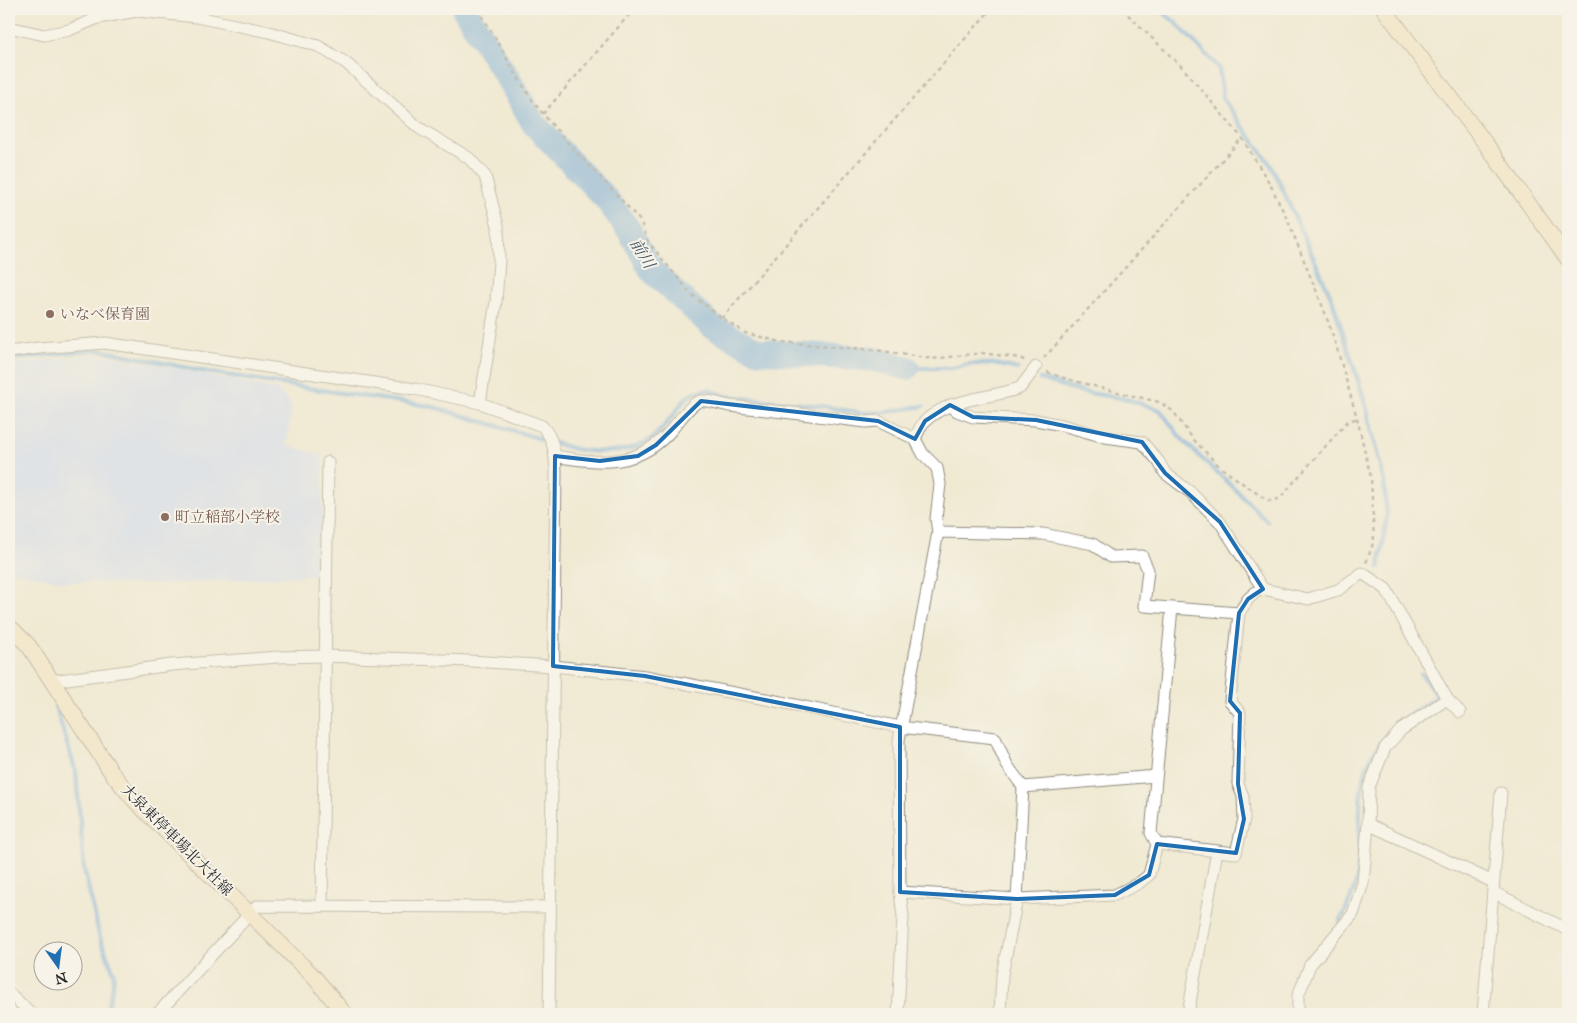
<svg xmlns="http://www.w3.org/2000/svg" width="1577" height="1023" font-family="'IM FELL Great Primer','Noto Serif JP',serif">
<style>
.built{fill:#cddbfa}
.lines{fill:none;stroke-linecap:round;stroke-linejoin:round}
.stream{stroke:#6da8dd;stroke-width:4.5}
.river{stroke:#6da8dd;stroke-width:25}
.street-casing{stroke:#8e8a7f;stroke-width:13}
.secondary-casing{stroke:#8e8a7f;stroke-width:17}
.path{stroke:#8e8a7f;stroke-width:2.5;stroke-dasharray:4 4;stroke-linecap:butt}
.street{stroke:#fff;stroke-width:11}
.secondary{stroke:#f9e7c3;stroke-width:15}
.marked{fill:none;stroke:#1f6fb2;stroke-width:4;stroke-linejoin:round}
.education-dot{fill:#8d6e63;stroke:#f7f3e8;stroke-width:2}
.labels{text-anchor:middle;stroke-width:4;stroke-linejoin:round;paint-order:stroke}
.education-label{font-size:15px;fill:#785e54;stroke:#f7f3e8;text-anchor:start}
.street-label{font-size:15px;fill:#2b2b2b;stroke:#f7f3e8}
.water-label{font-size:16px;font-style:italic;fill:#425769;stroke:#f7f3e8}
</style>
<rect width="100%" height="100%" fill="#f7f3e8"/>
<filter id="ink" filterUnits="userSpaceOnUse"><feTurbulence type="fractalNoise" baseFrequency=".02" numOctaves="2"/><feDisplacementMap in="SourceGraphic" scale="10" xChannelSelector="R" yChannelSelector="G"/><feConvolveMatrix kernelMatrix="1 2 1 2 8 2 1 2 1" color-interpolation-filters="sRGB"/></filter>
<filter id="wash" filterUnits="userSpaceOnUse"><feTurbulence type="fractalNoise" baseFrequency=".0096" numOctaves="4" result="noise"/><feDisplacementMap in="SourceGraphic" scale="20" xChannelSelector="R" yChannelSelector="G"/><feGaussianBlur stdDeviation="1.12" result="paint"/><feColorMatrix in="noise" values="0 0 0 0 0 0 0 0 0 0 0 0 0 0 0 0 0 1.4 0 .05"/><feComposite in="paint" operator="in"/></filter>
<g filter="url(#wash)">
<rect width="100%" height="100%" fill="#f0ead3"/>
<path class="built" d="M91,355L111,356L276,389L291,403L292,409L286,445L321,455L323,462L321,576L316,575L171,584H128L67,582L9,571V365Z"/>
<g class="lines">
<g class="stream">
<path d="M1159,9L1175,22L1219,68L1223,99L1270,164L1278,179L1332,299L1365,402L1384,482L1387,516L1379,568"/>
<path d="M9,359L97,350L111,352L207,372L307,388L430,406L575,449C598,453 627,454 648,441C663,431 675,412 686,398L696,392L708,390L726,396L822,406L862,413L887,412L923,406"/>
<path d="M907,368H951L970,364H994L1018,369"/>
<path d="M1040,379L1083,392L1127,399L1160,410L1180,437L1198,455L1230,484L1267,521"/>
<path d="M55,705L76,772L84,869L100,938L114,973L113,985L106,1014"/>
<path d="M1340,922C1347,908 1353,894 1357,879C1364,840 1352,790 1373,754C1388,728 1414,712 1438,696L1421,674"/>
</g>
<path class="river" d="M464,9L513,87L534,124L607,200L629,230L652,271L713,327L758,351L872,359L907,368"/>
</g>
</g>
<g filter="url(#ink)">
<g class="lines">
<g class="street-casing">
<g id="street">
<path d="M9,27L44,35L69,30L98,18L137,11L197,17L269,32L318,46L346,63L419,128L469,158L485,176L498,226L499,261L496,301L480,403"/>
<path d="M9,352L39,348L105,343L415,389L480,403L542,426C554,438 555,455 556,471L549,1014"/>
<path d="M950,405L957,411L973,417L1036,420L1062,425L1105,437L1142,442L1159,462L1165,473L1190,492L1220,522L1263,589L1308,599L1338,590L1362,573L1386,589L1447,699L1460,712"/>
<path d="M555,456C602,464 640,468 673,428C680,420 690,404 700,401C709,399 721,405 730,406C776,411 821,416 866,422L878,421L915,439"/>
<path d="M938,532L936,519L940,484L937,468L923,454L915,439C918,433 920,426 924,422C949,397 989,399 1020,388L1036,367"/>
<path d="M52,681L172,665L279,657L325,656L470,661L553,666L645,676L771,700L900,727L995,738L1007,765L1023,787L1156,776"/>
<path d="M1368,824L1493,882"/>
<path d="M1157,844L1217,851L1188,1014"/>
<path d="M1217,851L1236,853L1244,819L1243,796L1238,784L1240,713L1230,701L1239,613L1248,599L1256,592L1263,589"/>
<path d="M900,892L1017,899L1115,895L1139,883L1149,875L1157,844L1151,833L1172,608"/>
<path d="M1493,892L1568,930"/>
<path d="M322,905L328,462"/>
<path d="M9,993L32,1014"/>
<path d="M157,1014L257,906L550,907"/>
<path d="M898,1014L903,916L900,892L899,740L938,532L1043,534L1093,544L1111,557L1142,556L1148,570L1144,606L1239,613"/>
<path d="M1000,1014L1002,975L1017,899L1023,787"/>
<path d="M1298,1014V996L1310,965L1353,914L1363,883L1368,824L1369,787L1385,748L1401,730L1447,699"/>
<path d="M1483,1014L1501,793"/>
</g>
</g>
<g class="secondary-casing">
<g id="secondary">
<path d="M1384,9L1488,147L1568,259"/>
<path d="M9,628L12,629L29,646L112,773L133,799L314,977L345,1014"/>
</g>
</g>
<g class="path">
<path d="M477,9C501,43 517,83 544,115C574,152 610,186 641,222L648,242L691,294L722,318L745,333L781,342L876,350L932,359L982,353L1020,358L1027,362"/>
<path d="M1122,9L1183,68L1242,138L1270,184L1288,221L1324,310L1336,345L1357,418L1371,478L1374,541L1366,563"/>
<path d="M543,114L634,9"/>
<path d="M722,318L991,9"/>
<path d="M1044,358L1242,138"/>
<path d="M1047,372L1060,377L1101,388L1159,402L1173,411L1193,439L1221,468L1268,501L1279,499L1347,422L1357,418"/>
</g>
<use href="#street" class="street"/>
<use href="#secondary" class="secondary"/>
</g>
</g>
<path d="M0 0H1577V1023H0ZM701,401L878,421L915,439L925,421L950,405L973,417L1036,420L1142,442L1165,473L1220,522L1263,589L1248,599L1239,613L1230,701L1240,713L1238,784L1244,819L1236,853L1157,844L1149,875L1115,895L1017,899L900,892V727L645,676L553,666L555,456L600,461L638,456L656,445Z" fill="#f0ead3" fill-opacity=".55" fill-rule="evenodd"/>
<path class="marked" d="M701,401L878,421L915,439L925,421L950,405L973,417L1036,420L1142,442L1165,473L1220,522L1263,589L1248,599L1239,613L1230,701L1240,713L1238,784L1244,819L1236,853L1157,844L1149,875L1115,895L1017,899L900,892V727L645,676L553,666L555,456L600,461L638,456L656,445Z"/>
<g class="education-dot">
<circle cx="50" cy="314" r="5"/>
<circle cx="165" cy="517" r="5"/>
</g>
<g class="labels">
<g class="education-label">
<text x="60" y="319">いなべ保育園</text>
<text x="175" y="522">町立稲部小学校</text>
</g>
<g class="street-label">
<text transform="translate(177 840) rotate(45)" y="5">大泉東停車場北大社線</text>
</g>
<g class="water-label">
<text transform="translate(643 253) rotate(59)" y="6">前川</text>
</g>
</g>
<rect width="1577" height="1023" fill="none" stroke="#f7f3e8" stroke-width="30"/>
<g transform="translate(58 966) rotate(166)"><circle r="24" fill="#f7f3e8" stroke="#a5a39c"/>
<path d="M0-4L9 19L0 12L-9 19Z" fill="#1f6fb2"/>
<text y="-8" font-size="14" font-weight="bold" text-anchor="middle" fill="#2b2b2b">N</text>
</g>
</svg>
